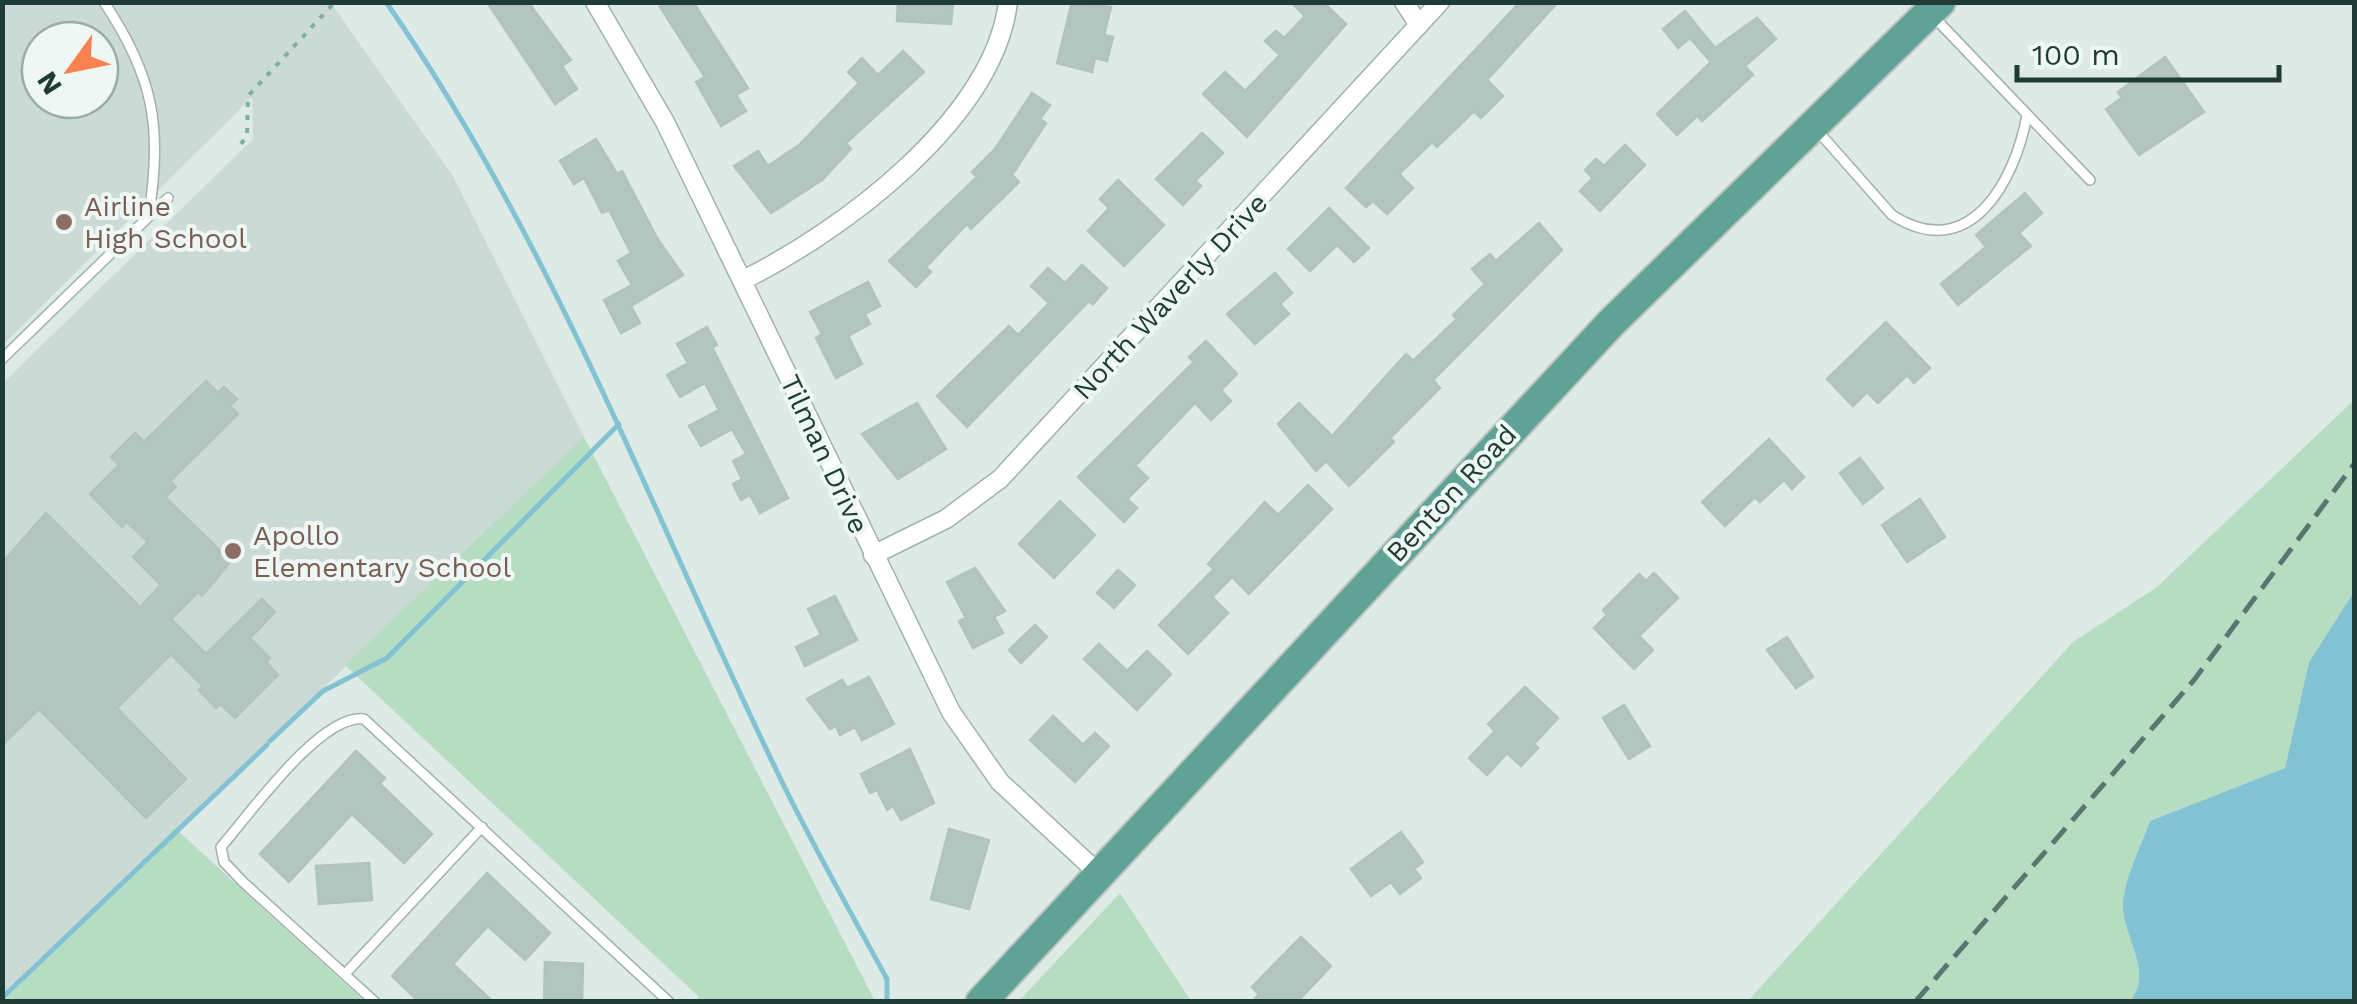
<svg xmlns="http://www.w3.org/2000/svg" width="2357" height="1004" font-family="'Work Sans',sans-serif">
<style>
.built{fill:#ccdad5;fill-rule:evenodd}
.green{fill:#b6ddc2}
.water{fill:#83c2d3}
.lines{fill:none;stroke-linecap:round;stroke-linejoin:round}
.stream{stroke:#83c2d3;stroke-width:5}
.building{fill:#b3c5bf;stroke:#b0c4bd;stroke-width:2.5}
.service-casing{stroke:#a1b2ad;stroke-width:12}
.minor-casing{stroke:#a1b2ad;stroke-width:21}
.primary-casing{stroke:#bcc4c2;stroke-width:34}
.path{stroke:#7dafa2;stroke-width:4;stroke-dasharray:5 8;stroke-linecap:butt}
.service{stroke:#fff;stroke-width:9}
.minor{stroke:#fff;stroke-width:18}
.primary{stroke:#60a295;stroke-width:30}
.rail{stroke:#597770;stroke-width:5;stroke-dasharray:20 10;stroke-linecap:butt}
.education-dot{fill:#8d6e63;stroke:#eef7f3;stroke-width:4}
.labels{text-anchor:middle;stroke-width:8;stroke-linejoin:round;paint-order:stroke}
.education-label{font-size:28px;fill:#785e54;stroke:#eef7f3;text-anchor:start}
.street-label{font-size:28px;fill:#1f3b35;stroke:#eef7f3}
</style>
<rect width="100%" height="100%" fill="#deeae6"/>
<path class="built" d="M3,3H331L453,176L584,437L3,997V383L253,139L252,97L3,345ZM40,40H100V100H40Z"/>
<g class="green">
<path d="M2354,400V592L2309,662L2285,768L2150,821C2141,846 2125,877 2123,904C2121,935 2155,972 2130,1001L1747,1002L2073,642L2157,587Z"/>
<path d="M584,437L875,1001H696L699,997L345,665Z"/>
<path d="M175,828L364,1001H3Z"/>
<path d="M1120,893L1191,1001H1019Z"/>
</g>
<path class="water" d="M2354,592V1001H2130C2155,972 2121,935 2123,903C2125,877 2141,846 2150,821L2285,768L2309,662Z"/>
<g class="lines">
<g class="stream">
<path d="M386,2C555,245 655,522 784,786C816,851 852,915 887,979V1002"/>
<path d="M270,741L323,691L387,658L619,424"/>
<path d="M2,998L267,745"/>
</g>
</g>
<g class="building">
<path d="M487,2H528L571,60L562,66L577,89L555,104Z"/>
<path d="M668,2H693L748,88L736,95L746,111L721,126L696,82L705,77L660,7Z"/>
<path d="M898,2H953L951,24L897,21Z"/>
<path d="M1072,2L1111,7L1104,35L1113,37L1107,61L1095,58L1092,72L1057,63Z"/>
<path d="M1291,2H1323L1346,24L1247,137L1203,94L1225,72L1245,91L1280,55L1265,41L1276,31L1284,38L1305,16Z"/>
<path d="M1520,2H1558L1487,80L1503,96L1481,118L1474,111L1437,147L1432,142L1399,174L1413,188L1387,214L1373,201L1366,207L1346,188Z"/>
<path d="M1685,11L1715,48L1757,18L1776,39L1745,66L1753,75L1702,121L1697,116L1677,135L1657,114L1711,62L1690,38L1678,48L1663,29Z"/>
<path d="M903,51L924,72L846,143L851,149L822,180L771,213L734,166L758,151L768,166L799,145L859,83L848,72L862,58L878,75Z"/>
<path d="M2165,57L2204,112L2139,155L2106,109L2122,98L2118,92Z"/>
<path d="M1032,93L1050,105L1040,119L1046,123L1012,175L1019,182L971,229L967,224L926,267L931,272L916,287L889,261L977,177L972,172L995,149Z"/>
<path d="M1202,133L1223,153L1195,181L1201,186L1183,205L1156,179Z"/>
<path d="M596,139L617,174L622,171L657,238L683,275L631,306L640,323L621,333L604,300L632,285L618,261L631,253L609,210L602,213L584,178L574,184L560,161Z"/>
<path d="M1625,145L1645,165L1600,211L1580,191L1593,178L1585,170L1596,159L1604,166Z"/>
<path d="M1118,180L1164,225L1124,266L1088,231L1109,208L1100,199Z"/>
<path d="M2025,193L2042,213L2019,233L2031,246L1958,305L1941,284L1986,247L1976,235Z"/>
<path d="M1329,208L1369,248L1354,262L1337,245L1310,271L1288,249Z"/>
<path d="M1539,223L1562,250L1433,380L1440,388L1390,438L1394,442L1349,486L1326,461L1316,471L1278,424L1299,403L1332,436L1406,354L1413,361L1457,319L1453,315L1485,284L1472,269L1490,254L1496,261Z"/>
<path d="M1082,265L1107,288L1093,304L1089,301L967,427L937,396L1009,326L1018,335L1049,303L1031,286L1048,268L1065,283Z"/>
<path d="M1275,273L1292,293L1280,304L1289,314L1255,344L1227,314Z"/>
<path d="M868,282L880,306L865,314L870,324L848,336L862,364L836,378L816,338L822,334L810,312Z"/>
<path d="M1886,322L1930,368L1914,383L1907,375L1878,403L1867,392L1853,406L1827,379Z"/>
<path d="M707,327L717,345L712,347L788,498L760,513L750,495L741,500L733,484L742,479L733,461L746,454L732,429L701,446L689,426L719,410L705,383L680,397L667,375L688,363L677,344Z"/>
<path d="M1206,341L1237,374L1221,390L1231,401L1211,420L1195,403L1135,466L1148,478L1127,499L1137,508L1124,522L1078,477L1194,362L1189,357Z"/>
<path d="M206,381L218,393L224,387L237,399L230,406L238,414L170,481L176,487L165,497L231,561L202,596L198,592L171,619L206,654L262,599L275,612L250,638L270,658L266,662L278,675L235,718L221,704L216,708L199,690L203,686L171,654L117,708L186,779L146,818L39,709L2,745V563L46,513L140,607L161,585L133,557L148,542L127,522L122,527L90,494L119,465L111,457L135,433L144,442Z"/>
<path d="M917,403L946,449L898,479L862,434Z"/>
<path d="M1769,439L1804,477L1792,489L1784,480L1760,502L1755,497L1725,526L1702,502Z"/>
<path d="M1860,458L1883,488L1863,504L1840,473Z"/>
<path d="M1308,485L1332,509L1249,594L1232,577L1212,597L1228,613L1188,654L1159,625L1214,569L1208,564L1265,502L1278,515Z"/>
<path d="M1920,499L1945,537L1907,562L1882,525Z"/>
<path d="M1060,501L1095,535L1054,578L1019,544Z"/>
<path d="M975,568L1005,611L994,617L1003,633L973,648L959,621L966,618L947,582Z"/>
<path d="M1118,570L1135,585L1114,608L1097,593Z"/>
<path d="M1654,573L1678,598L1639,636L1653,650L1634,669L1594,628L1607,615L1603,610L1639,574L1646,581Z"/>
<path d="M835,596L857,640L805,666L796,647L821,635L808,609Z"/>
<path d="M1035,625L1047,637L1021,663L1009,650Z"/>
<path d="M1787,637L1813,677L1796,688L1767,650Z"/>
<path d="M1099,644L1127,671L1147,651L1171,674L1137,710L1084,659Z"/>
<path d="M869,677L894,724L862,740L855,727L840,735L836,726L830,729L807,699L842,680L847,688Z"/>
<path d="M1525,687L1558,718L1534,744L1538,748L1521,766L1507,753L1487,775L1469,758L1495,731L1488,724Z"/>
<path d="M1624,705L1650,746L1629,759L1603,718Z"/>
<path d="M1053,716L1083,745L1095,733L1109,746L1075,782L1030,740Z"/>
<path d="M910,749L934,803L901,820L893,806L887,810L877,790L870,793L861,774Z"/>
<path d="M356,751L385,778L380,784L432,834L404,863L352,814L289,882L260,854Z"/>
<path d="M949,829L989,840L969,909L931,899Z"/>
<path d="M1401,832L1423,862L1414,869L1421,878L1400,894L1391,882L1371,896L1351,869Z"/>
<path d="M369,863L372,900L319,904L316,866Z"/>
<path d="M487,873L550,933L525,960L488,926L453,964L493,1002H419L392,976Z"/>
<path d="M1301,937L1331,966L1297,1002H1252L1259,994L1252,987Z"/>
<path d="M545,962L583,964L582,1002H544Z"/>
</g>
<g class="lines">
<g class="service-casing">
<g id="service">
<path d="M104,2C154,77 162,126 149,214"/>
<path d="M1931,14L2090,180"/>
<path d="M1816,129L1892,215C1970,265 2015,181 2027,115"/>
<path d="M2,359L168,198"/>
<path d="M345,974L482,827"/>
<path d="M375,1002L243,882L224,862L221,847C249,815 321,713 364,719L669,1002"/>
</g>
</g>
<g class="minor-casing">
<g id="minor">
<path d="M595,2L665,122L951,712L1000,782L1098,873"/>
<path d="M1404,2L1419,25"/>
<path d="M743,280C841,232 994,119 1008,2"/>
<path d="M873,555L946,519L1000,479L1440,2"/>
</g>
</g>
<g class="primary-casing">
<path id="primary" d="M981,1002L1611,323L1940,2"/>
</g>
<path class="path" d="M241,144L247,136L248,96L335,2"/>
<use href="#service" class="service"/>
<use href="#minor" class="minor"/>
<use href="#primary" class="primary"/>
<path class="rail" d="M1915,1002L2194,680L2354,464"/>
</g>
<g class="education-dot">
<circle cx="64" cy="222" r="10"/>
<circle cx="233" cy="551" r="10"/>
</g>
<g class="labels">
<g class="education-label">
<text x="84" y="216">Airline<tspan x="84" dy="32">High School</tspan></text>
<text x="253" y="545">Apollo<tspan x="253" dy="32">Elementary School</tspan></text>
</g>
<g class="street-label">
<text transform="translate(1170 296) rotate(-47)" y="10">North Waverly Drive</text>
<text transform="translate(825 454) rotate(65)" y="10">Tilman Drive</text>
<text transform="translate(1451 493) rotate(-47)" y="10">Benton Road</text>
</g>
</g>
<rect width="2357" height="1004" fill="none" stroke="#1f3b35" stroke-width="10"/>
<g transform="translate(70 70) rotate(237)"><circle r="48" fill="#eef7f3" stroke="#9baca7" stroke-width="2.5"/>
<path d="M0-8L18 38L0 25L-18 38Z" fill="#f8814f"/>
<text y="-15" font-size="28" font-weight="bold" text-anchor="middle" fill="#1f3b35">N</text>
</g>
<path d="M2017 65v15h262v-15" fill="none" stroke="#1f3b35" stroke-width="5"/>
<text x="2032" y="65" font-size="30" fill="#1f3b35" stroke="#eef7f3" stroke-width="8" paint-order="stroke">100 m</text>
</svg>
